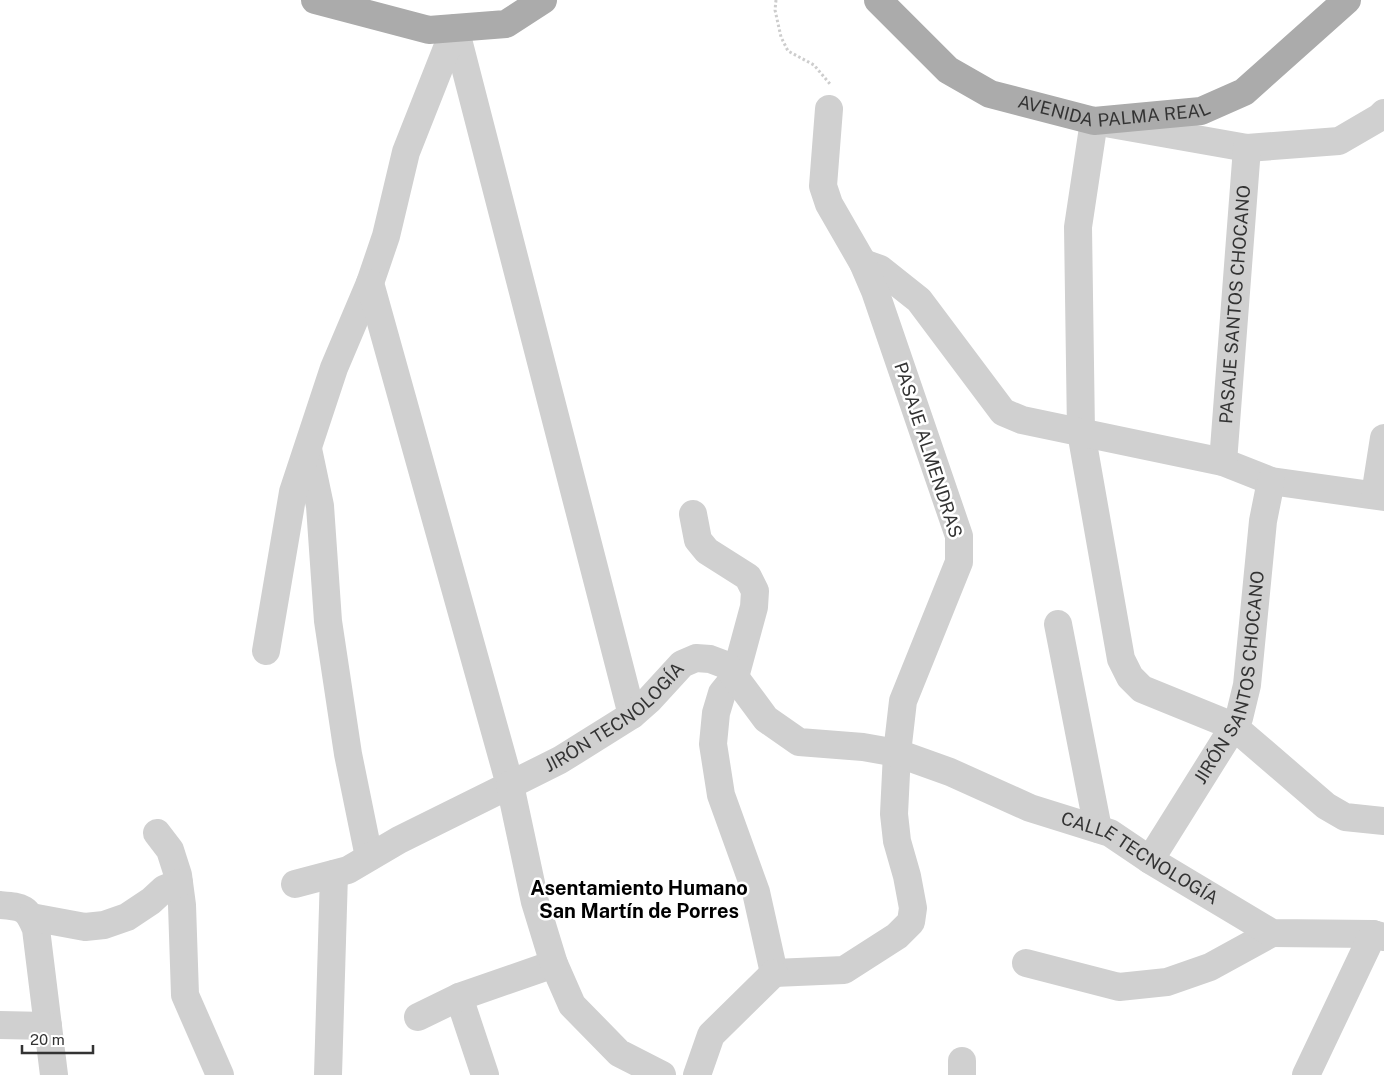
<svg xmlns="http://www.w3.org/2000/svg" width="1384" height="1075" font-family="'Public Sans',sans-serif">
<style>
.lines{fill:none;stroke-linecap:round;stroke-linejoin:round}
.path{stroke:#cdcdcd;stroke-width:3;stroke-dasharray:2.5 2.5;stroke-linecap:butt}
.minor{stroke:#d0d0d0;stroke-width:28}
.major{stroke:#ababab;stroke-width:28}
.labels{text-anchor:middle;stroke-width:5;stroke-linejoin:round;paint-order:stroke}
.street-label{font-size:18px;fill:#333;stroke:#fff}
.quarter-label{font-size:20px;font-weight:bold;fill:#000;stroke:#fff}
</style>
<rect width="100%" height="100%" fill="#fff"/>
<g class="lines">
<path class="path" d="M776,0L775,10L781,37L788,51L814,65L830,84"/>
<g class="minor">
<path d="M455,28L632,715"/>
<path d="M1384,113L1380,117L1339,141L1247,148L1094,121L1078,227L1081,432L1121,659L1130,677L1142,689L1233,726L1326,806L1345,817L1384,821"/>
<path d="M863,263L880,269L919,300L1003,412L1022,420L1223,462L1271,481L1384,497"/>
<path d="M308,449L320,506L328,621L348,754L369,857"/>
<path id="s1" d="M1223,462L1247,148"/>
<path d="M1375,495L1384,438"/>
<path d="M693,514L698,540L707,551L748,577L755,591L754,607L735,677L722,693L716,713L713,744L721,795L756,892L774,973"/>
<path d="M1058,624L1098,829"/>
<path d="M266,651L293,492L334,368L370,283L386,236L406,152L455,28"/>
<path d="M157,833L170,850L178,875L182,905L185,995L220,1075"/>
<path id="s2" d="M1150,860L1239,718L1247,685L1263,521L1271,481"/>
<path d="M295,884L348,870L399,840L510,785L370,283"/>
<path d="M0,905C23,907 27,907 36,929L54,1075"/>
<path d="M31,917L85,927L104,925L127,917L151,901L164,889L179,883"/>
<path d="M1026,963L1119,987L1167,982L1210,967L1272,933"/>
<path d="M774,973L844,970L897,936L911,922L913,908L907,876L897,841L894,814L897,753L903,701L959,562V536L875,291L863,263L829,204L823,186L829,109"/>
<path d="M459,997L485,1075"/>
<path d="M418,1017L459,997L554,964"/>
<path d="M0,1025L48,1026"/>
<path d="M328,1075L334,874"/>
<path id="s3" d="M662,1075L619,1053L572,1005L554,964L535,902L510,785L560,760L632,715L649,700L682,664L696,658L710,659L726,665L766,719L799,742L863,747L897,753L950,772L1030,808L1110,833L1150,860L1272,933L1373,934L1384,937"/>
<path d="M697,1075L711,1035L774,973"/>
<path d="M962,1075V1061"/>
<path d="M1306,1075L1373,934"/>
</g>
<g class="major">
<path d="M315,0L429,30L506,24L543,0"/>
<path id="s4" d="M878,0L948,70L990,94L1094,121L1201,111L1244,92L1347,0"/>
</g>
</g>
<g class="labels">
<g class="street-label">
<text dy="6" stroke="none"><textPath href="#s4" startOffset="274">AVENIDA PALMA REAL</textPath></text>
<text dy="6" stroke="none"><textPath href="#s1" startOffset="158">PASAJE SANTOS CHOCANO</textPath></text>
<text transform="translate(928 450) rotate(72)" y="6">PASAJE ALMENDRAS</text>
<text dy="6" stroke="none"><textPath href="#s2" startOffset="204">JIRÓN SANTOS CHOCANO</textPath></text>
<text dy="6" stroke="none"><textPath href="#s3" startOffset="470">JIRÓN TECNOLOGÍA</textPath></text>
<text dy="6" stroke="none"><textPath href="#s3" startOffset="1075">CALLE TECNOLOGÍA</textPath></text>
</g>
<g class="quarter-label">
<text x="639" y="895">Asentamiento Humano<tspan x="639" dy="23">San Martín de Porres</tspan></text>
</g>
</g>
<path d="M22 1045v8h71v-8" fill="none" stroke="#333333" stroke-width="2.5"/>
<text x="30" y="1045" font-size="15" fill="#333333" stroke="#ffffff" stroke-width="4" paint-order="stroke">20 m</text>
</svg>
